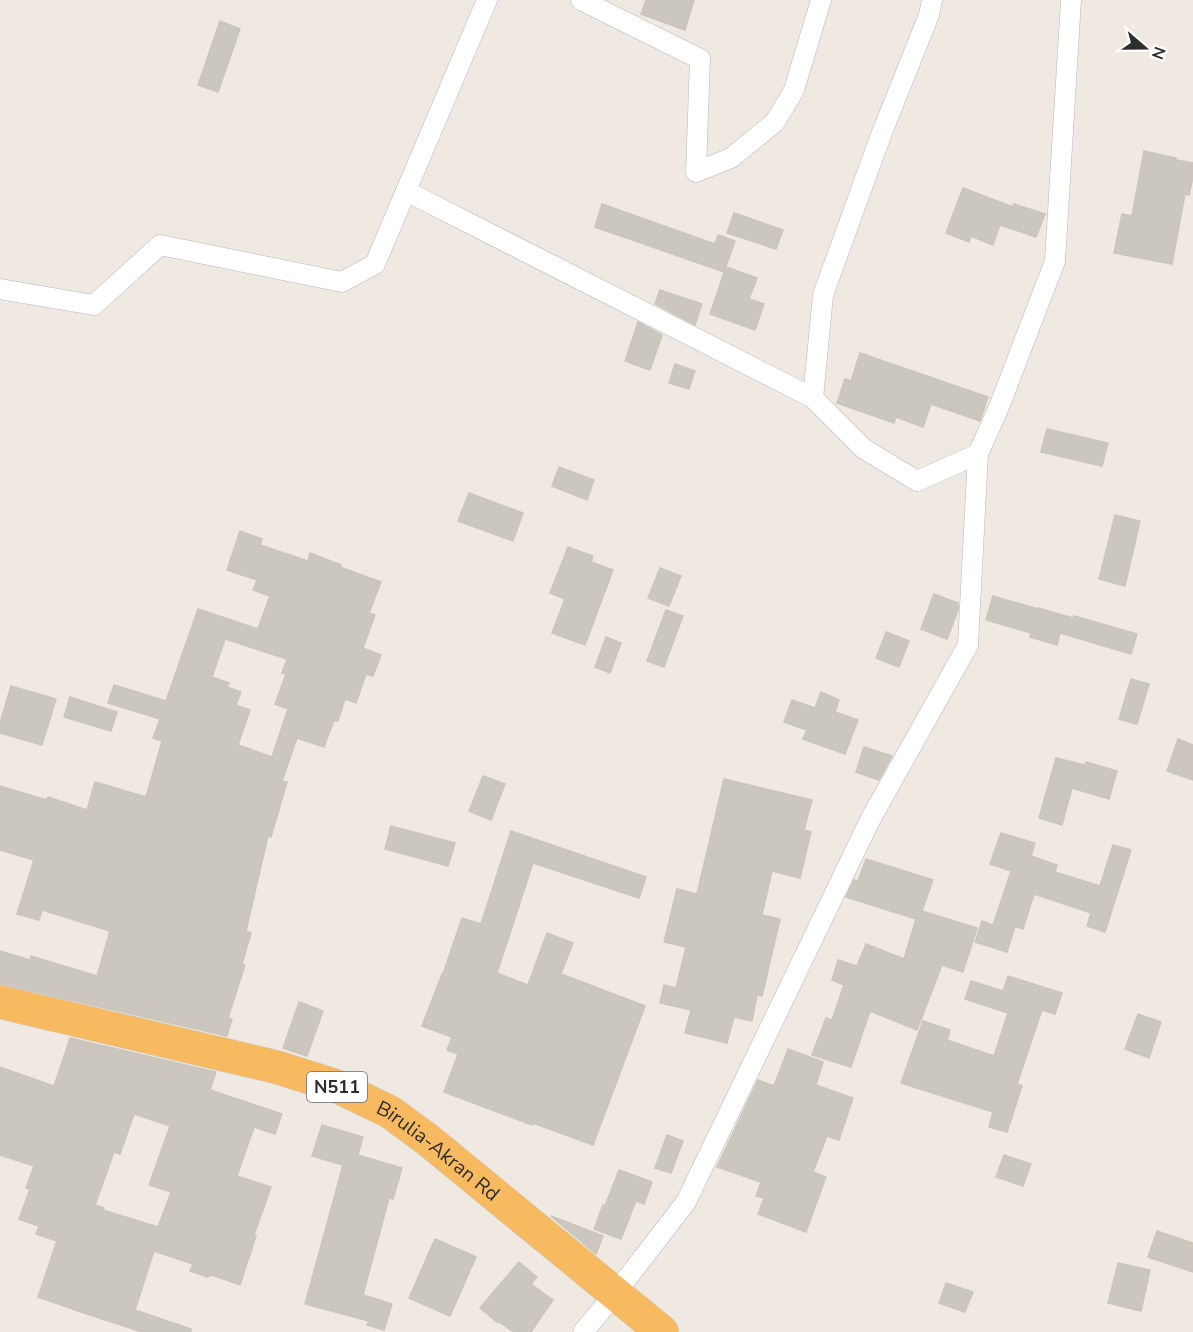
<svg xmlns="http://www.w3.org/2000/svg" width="1193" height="1332" font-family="'Nunito Sans',sans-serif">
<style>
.building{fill:#cbc7bf;stroke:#cbc5ba;stroke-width:1.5;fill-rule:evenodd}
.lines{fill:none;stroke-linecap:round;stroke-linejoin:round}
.minor-casing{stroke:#b4b7c1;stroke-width:21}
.trunk-casing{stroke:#c9c9c9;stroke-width:34}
.minor{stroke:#fff;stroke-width:20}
.trunk{stroke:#f8ba60;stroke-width:33}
.labels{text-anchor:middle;stroke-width:6;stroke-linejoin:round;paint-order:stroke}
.shield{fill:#fff;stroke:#6d6d6d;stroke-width:1.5}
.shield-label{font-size:18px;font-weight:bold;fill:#2e2e2e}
.street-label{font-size:20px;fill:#2e2e2e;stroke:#fff}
</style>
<rect width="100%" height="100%" fill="#efe9e1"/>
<g class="building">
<path d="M646,0H694L685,30L641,14Z"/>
<path d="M220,21L240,29L218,92L198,85Z"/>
<path d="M1144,151L1176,158V160L1193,163V177L1189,195L1185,194L1172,264L1114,253L1122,214L1132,216Z"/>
<path d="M963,188L1013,207L1014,204L1045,214L1036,237L1000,225L993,245L971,236L969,242L946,233Z"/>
<path d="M602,204L715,244L718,235L735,241L724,272L595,227Z"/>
<path d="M734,213L783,230L776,249L727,233Z"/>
<path d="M726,267L757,278L749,299L764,304L755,330L710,314Z"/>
<path d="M660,290L702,304L695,325L655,304Z"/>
<path d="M638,322L662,335L650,370L625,361Z"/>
<path d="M860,353L988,397L980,421L931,404L923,427L896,417L894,423L837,403L845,379L851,381Z"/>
<path d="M675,364L695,371L689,389L669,383Z"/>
<path d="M1047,429L1108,443L1102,466L1041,452Z"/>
<path d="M559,467L594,480L587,500L552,486Z"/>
<path d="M469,493L523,513L513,541L458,521Z"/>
<path d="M1115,515L1140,521L1125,586L1099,579Z"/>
<path d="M240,531L262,539L260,545L308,561L310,553L341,565L340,567L381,582L369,613L375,615L363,648L381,655L373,676L366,674L356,703L345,699L338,721L334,720L324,747L297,738L282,781L287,782L271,837L268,836L246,931L251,933L242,964L245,965L228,1018L232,1019L227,1036L0,984V951L30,960L31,956L97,976L110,931L42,910L39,920L17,914L34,860L0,850V786L47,800L48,797L87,810L95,782L146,797L162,741L153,738L160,719L108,703L114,685L166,701L198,609L258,629L270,596L253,590L257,580L227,570ZM225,639L287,659L282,673L286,674L275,704L288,709L272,757L238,745L250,710L236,705L241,692L227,687L229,683L212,677Z"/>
<path d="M568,547L593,556L591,562L613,570L585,645L552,633L565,599L550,593Z"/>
<path d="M660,568L681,576L669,606L648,598Z"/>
<path d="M934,594L958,603V610L947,639L921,629Z"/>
<path d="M993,596L1038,609V608L1073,618L1074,616L1137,634L1131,654L1060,633L1057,645L1030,637L1031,633L986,620Z"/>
<path d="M666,610L683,616L664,667L647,661Z"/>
<path d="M886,632L909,641L899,667L876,658Z"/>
<path d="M606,637L621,643L610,673L595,667Z"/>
<path d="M1131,679L1149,684L1137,724L1119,719Z"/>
<path d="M11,686L56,699L42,745L0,733V723Z"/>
<path d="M821,692L839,700L835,712L858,720L845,754L803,739L807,730L784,722L792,700L815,708Z"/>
<path d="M70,697L117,712L111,731L64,717Z"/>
<path d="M1178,739L1193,745V780L1167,771Z"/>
<path d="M864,747L892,756L879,780L856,772Z"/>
<path d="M1056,758L1085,765L1086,762L1117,771L1109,799L1072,788L1062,825L1039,818Z"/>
<path d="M483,776L505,784L491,820L469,811Z"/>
<path d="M724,779L812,800L804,830L811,832L800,878L772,871L762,915L780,919L762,996L757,995L752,1021L734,1017L727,1043L685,1033L691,1010L660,1003L664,985L676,988L686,947L664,942L677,889L697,894Z"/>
<path d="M391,826L455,843L448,866L385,849Z"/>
<path d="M511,831L646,877L639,898L533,863L497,973L528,985L547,933L573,943L561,974L645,1006L593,1145L533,1123L532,1125L444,1092L458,1054L447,1050L452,1037L422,1026L442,974H443L462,918L481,924Z"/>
<path d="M1001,833L1035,843L1031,856L1057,865L1055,872L1100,886L1113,845L1131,850L1105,932L1087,926L1091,913L1034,894L1023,929L1015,926L1007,952L975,942L982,921L993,925L1011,871L990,864Z"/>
<path d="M866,859L933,880L922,911L977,928L963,972L942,965L917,1030L870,1011L851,1067L812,1055L826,1018L832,1020L844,985L832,980L838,960L857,966L866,944L904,959L916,919L846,897L854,880L858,881Z"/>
<path d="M1008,976L1062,993L1055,1014L1042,1010L1017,1084L1022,1086L1007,1132L989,1127L993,1112L901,1083L923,1021L950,1030L947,1040L994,1056L1008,1013L965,999L971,981L1003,991Z"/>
<path d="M299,1002L323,1011L307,1056L283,1048Z"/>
<path d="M1138,1014L1161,1022L1149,1058L1125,1049Z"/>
<path d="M70,1038L216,1072L210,1090L282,1114L275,1134L254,1127L237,1176L271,1187L254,1235L256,1236L240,1285L209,1274L208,1277L190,1271L193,1264L154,1251L135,1310L191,1329V1332H142L87,1314L38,1297L57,1241L36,1234L39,1226L19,1219L30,1189L26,1188L34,1166L0,1155V1067L54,1086ZM134,1114L170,1126L149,1185L171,1192L158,1227L103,1210L104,1208L95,1205L114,1152L120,1154Z"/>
<path d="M788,1049L823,1062L816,1085L853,1098L839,1140L827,1136L813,1172L826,1177L806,1232L758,1214L764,1198L756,1196L761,1182L717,1167L758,1080L774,1086Z"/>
<path d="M322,1125L363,1137L358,1155L402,1168L393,1199L389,1198L363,1295L392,1304L384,1330L367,1325L369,1321L305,1304L343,1165L312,1156Z"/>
<path d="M667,1135L683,1141L671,1173L655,1168Z"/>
<path d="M1004,1155L1031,1164L1023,1186L996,1177Z"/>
<path d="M619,1170L652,1182L644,1204L636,1201L621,1239L594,1229L603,1205L605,1206Z"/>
<path d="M551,1216L603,1236L596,1254Z"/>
<path d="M1157,1231L1193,1243V1272L1148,1257Z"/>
<path d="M435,1239L476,1257L450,1316L409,1298Z"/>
<path d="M519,1262L537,1277L531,1284L553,1300L531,1332H514L499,1322L498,1323L480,1308Z"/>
<path d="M1118,1263L1150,1270L1141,1311L1108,1303Z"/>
<path d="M946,1283L973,1292L965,1312L939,1303Z"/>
</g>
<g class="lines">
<g class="minor-casing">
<g id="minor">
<path d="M581,0L700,59L696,172L731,158L775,122L794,90L821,0"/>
<path d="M932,0L929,15L881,135L823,295L813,398L864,449L917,481L978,454"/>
<path d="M406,191L813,398"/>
<path d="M0,289L94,305L160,245L342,282L375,264L487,0"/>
<path d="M583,1332L615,1294L686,1202L870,820L968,645L978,454L999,407L1055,261L1071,0"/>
</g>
</g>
<g class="trunk-casing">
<g id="trunk">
<path id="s1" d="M0,1002L276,1067L336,1086L390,1112L428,1140L662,1332"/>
</g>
</g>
<use href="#minor" class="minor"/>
<use href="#trunk" class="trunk"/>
</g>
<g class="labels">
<rect class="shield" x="307" y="1072" width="60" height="30" rx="4.5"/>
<g class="shield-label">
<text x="337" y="1093">N511</text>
</g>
<g class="street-label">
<text dy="7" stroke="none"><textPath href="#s1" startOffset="468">Birulia-Akran Rd</textPath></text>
</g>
</g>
<g transform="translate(1145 48) rotate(110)" stroke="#ffffff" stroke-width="4.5" paint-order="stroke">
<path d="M0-4.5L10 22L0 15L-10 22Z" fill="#2e2e2e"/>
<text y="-9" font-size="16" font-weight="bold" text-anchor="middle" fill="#2e2e2e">N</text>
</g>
</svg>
